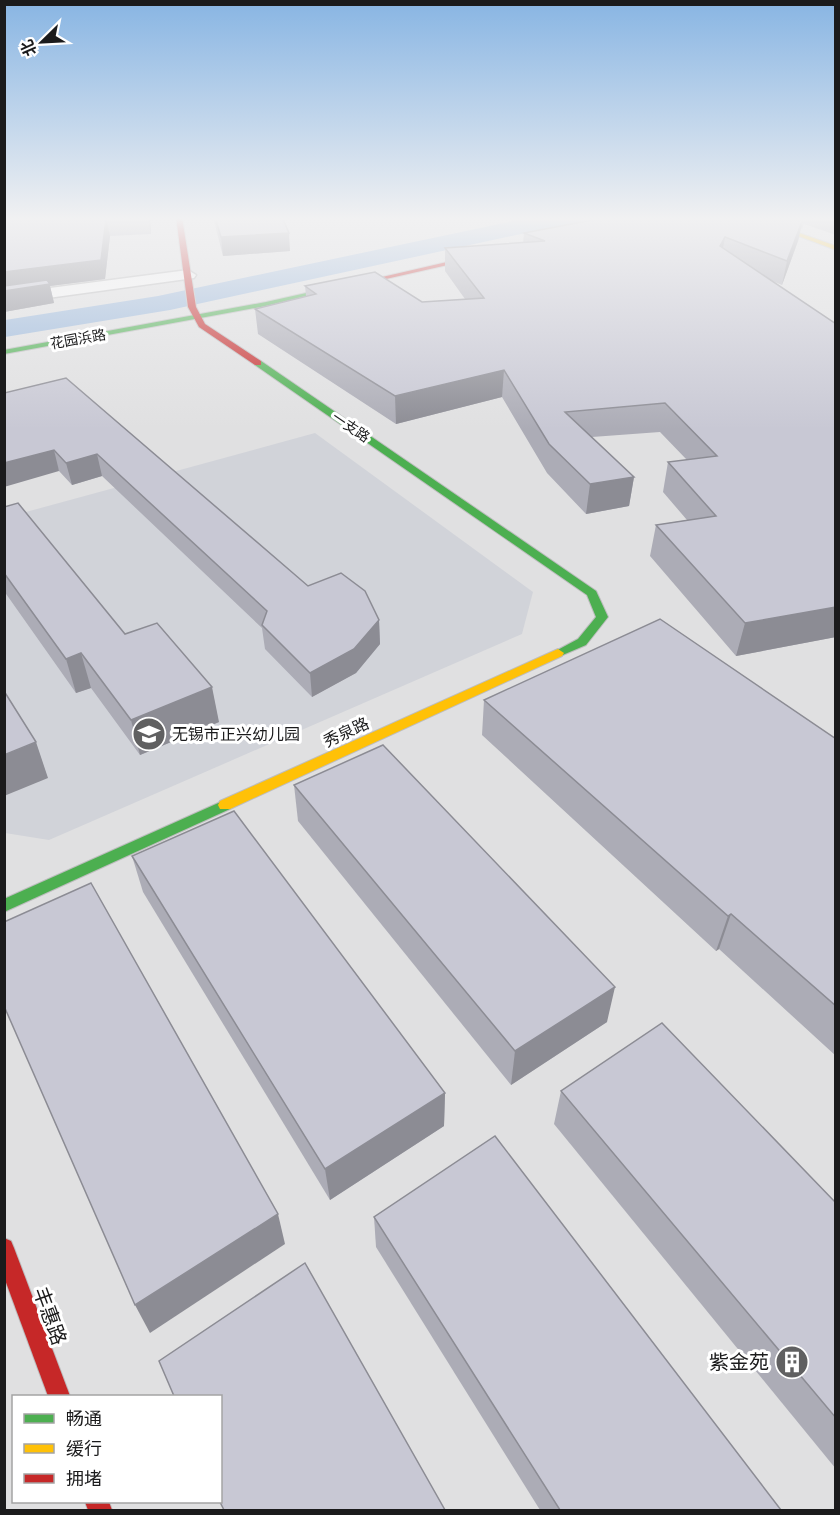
<svg xmlns="http://www.w3.org/2000/svg" width="840" height="1515" font-family="Figtree,'Noto Sans SC',sans-serif">
<style>
.built{fill:#d1d3d9}
.water{fill:#99b7db}
.lines{fill:none;stroke-linecap:round;stroke-linejoin:round}
.street-casing{stroke:#bdbdbe;stroke-width:3}
.fast-casing{stroke:#bdbdbe;stroke-width:2}
.slow-casing{stroke:#bdbdbe;stroke-width:2}
.jam-casing{stroke:#bdbdbe;stroke-width:2}
.street{fill:#fafafa;fill-rule:evenodd}
.fast{fill:#4caf50;fill-rule:evenodd}
.slow{fill:#ffc107;fill-rule:evenodd}
.jam{fill:#c62828;fill-rule:evenodd}
.wall{fill:#acacb6}
.shaded-wall{fill:#8c8c94}
.building{fill:#c8c8d4;stroke:#8c8c94;stroke-width:1.5}
.labels{text-anchor:middle;stroke-width:6;stroke-linejoin:round;paint-order:stroke}
.far-street-label{font-size:14px;fill:#1b1b1c;stroke:#fff}
.street-label{font-size:16px;fill:#1b1b1c;stroke:#fff}
.poi-label{font-size:16px;fill:#1b1b1c;stroke:#fff;text-anchor:start}
.near-street-label{font-size:20px;fill:#1b1b1c;stroke:#fff}
.near-poi-label{font-size:20px;fill:#1b1b1c;stroke:#fff;text-anchor:end}
</style>
<rect width="100%" height="100%" fill="#e0e0e1"/>
<path class="built" d="M315,433L533,592L522,634L49,840L5,833L4,518Z"/>
<path class="water" d="M532,217H611L516,235L170,310L5,337V320L158,296Z"/>
<g class="lines">
<g class="street-casing">
<path id="street" d="M188,270L196,275L194,278L4,304V294Z"/>
</g>
<g class="fast-casing">
<g id="fast">
<path d="M355,282L357,285L266,306L4,354V350L266,302Z"/>
<path d="M255,361H261L596,591L608,617L586,645L558,657L552,653L578,639L596,617L587,595L255,365Z"/>
<path d="M225,800L230,801L232,805L230,809L4,912V899Z"/>
</g>
</g>
<g class="slow-casing">
<g id="slow">
<path d="M747,217H754L836,246V250Z"/>
<path d="M558,649L564,653L562,656L230,809H220L218,805L220,801Z"/>
</g>
</g>
<g class="jam-casing">
<g id="jam">
<path d="M176,217H182L196,307L205,324L261,361V365H255L199,327L188,307Z"/>
<path d="M490,252L492,255L355,286L352,284Z"/>
<path d="M4,1238L11,1241L14,1248L70,1396H48L4,1277Z"/>
<path d="M85,1502H109L112,1510H88Z"/>
</g>
</g>
<use href="#street" class="street"/>
<use href="#fast" class="fast"/>
<use href="#slow" class="slow"/>
<use href="#jam" class="jam"/>
</g>
<g class="wall">
<path d="M4,217H150L151,234L110,236L105,279L50,286L54,303L4,312Z"/>
<path d="M213,217H282L290,251L223,256Z"/>
<path d="M758,217H836V235L804,224L802,229L801,228L798,241L782,285L770,280L836,324V637L736,656L650,556L656,525L687,520L663,492L668,462L687,460L660,432L592,437L634,477L629,506L586,514L547,473L502,397L396,424L258,334L255,309L306,296L305,286L422,302L465,299L445,271V248L523,243L524,233L754,219Z"/>
<path d="M4,393L308,586L379,620L380,644L356,673L312,697L265,649L262,628L102,476L72,485L59,471Z"/>
<path d="M4,507L125,634L219,722L140,755L91,688L76,693L4,591Z"/>
<path d="M484,700L836,739V1056L719,949L716,951L482,735Z"/>
<path d="M294,785L607,1022L511,1085L298,821Z"/>
<path d="M132,856L445,1093L444,1126L330,1200L143,892Z"/>
<path d="M561,1091L836,1203V1469L554,1124Z"/>
<path d="M374,1217L781,1510H540L376,1247Z"/>
</g>
<g class="shaded-wall">
<path d="M148,217H150L151,234Z"/>
<path d="M424,217H434L424,219Z"/>
<path d="M106,219L110,236L105,279L50,286L54,303L4,312V272Z"/>
<path d="M803,219L798,241L782,285L787,261Z"/>
<path d="M289,233L290,251L223,256L221,237Z"/>
<path d="M725,237L721,260L720,246Z"/>
<path d="M504,370L502,397L396,424L395,396Z"/>
<path d="M54,450L59,471L4,487V463Z"/>
<path d="M97,454L102,476L72,485L66,463Z"/>
<path d="M634,477L629,506L586,514L590,484Z"/>
<path d="M836,607V637L736,656L745,623Z"/>
<path d="M379,620L380,644L356,673L312,697L310,673Z"/>
<path d="M81,653L91,688L76,693L66,659Z"/>
<path d="M212,687L219,722L140,755L131,720Z"/>
<path d="M36,742L48,778L4,796V755Z"/>
<path d="M731,914L719,949L716,951L728,916Z"/>
<path d="M615,987L607,1022L511,1085L515,1051Z"/>
<path d="M445,1093L444,1126L330,1200L325,1169Z"/>
<path d="M278,1214L285,1244L150,1333L135,1305Z"/>
</g>
<g class="building">
<path d="M4,217H140L106,219L101,260L4,272Z"/>
<path d="M215,217H282L289,233L221,237Z"/>
<path d="M608,217H749L754,219L758,217H796L803,219L787,261L725,237L720,246L836,324V607L745,623L656,525L716,516L668,462L717,456L665,403L565,412L634,477L590,484L549,444L504,370L395,396L255,309L316,294L305,286L375,272L422,302L484,298L445,248L545,241L524,233Z"/>
<path d="M47,280L50,284L4,291V286Z"/>
<path d="M66,378L308,586L341,573L365,591L379,620L354,649L310,673L262,625L267,611L97,454L66,463L54,450L4,463V393Z"/>
<path d="M18,503L125,634L157,623L212,687L131,720L81,653L66,659L4,573V507Z"/>
<path d="M660,619L836,739V1006L731,914L728,916L484,700Z"/>
<path d="M4,691L36,742L4,755Z"/>
<path d="M383,745L615,987L515,1051L294,785Z"/>
<path d="M234,811L445,1093L325,1169L132,856Z"/>
<path d="M91,883L278,1214L135,1305L4,1006V922Z"/>
<path d="M662,1023L836,1203V1418L561,1091Z"/>
<path d="M495,1136L781,1510H560L374,1217Z"/>
<path d="M305,1263L445,1510H224L220,1502V1396H174L159,1361Z"/>
</g>
<linearGradient id="sky" x2="0" y2="1"><stop stop-color="#88b5e3"/><stop offset="0.51" stop-color="#f1f1f2"/><stop offset="1" stop-color="#f1f1f2" stop-opacity="0"/></linearGradient>
<rect width="840" height="429" fill="url(#sky)"/>
<defs>
<g id="school-disc" transform="scale(1.725)"><circle r="9.5" fill="#606061" stroke="#fff"/><path d="M0-5L7-2L0 1L-7-2ZM-4 1L0 2.5L4 1V4Q0 6-4 4Z" fill="#fff"/></g>
<g id="building-disc" transform="scale(1.725)"><circle r="9.5" fill="#606061" stroke="#fff"/><path d="M-4-6H4V6H1V3H-1V6H-4ZM-2.5-4.3h1.7v1.8h-1.7ZM.8-4.3h1.7v1.8H.8ZM-2.5-1h1.7V.8h-1.7ZM.8-1h1.7V.8H.8Z" fill="#fff"/></g>
</defs>
<g fill-rule="evenodd">
<use href="#school-disc" x="149" y="734"/>
<use href="#building-disc" x="792" y="1362"/>
</g>
<g class="labels">
<g class="far-street-label">
<text transform="translate(78 339) rotate(-10)" y="5">花园浜路</text>
<text transform="translate(351 427) rotate(34)" y="5">一支路</text>
</g>
<g class="street-label">
<text transform="translate(346 732) rotate(-25)" y="6">秀泉路</text>
</g>
<g class="poi-label">
<text x="172" y="740">无锡市正兴幼儿园</text>
</g>
<g class="near-street-label">
<text transform="translate(50 1316) rotate(70)" y="7">丰惠路</text>
</g>
<g class="near-poi-label">
<text x="769" y="1369">紫金苑</text>
</g>
</g>
<rect width="840" height="1515" fill="none" stroke="#1b1b1c" stroke-width="12"/>
<rect x="12" y="1395" width="210" height="108" fill="#ffffff" stroke="#a4a4a4" stroke-width="1.5"/>
<rect x="24" y="1414" width="30" height="9" fill="#4caf50" stroke="#a4a4a4" stroke-width="1.5"/>
<text x="66" y="1425" font-size="18" fill="#1b1b1c">畅通</text>
<rect x="24" y="1444" width="30" height="9" fill="#ffc107" stroke="#a4a4a4" stroke-width="1.5"/>
<text x="66" y="1455" font-size="18" fill="#1b1b1c">缓行</text>
<rect x="24" y="1474" width="30" height="9" fill="#c62828" stroke="#a4a4a4" stroke-width="1.5"/>
<text x="66" y="1485" font-size="18" fill="#1b1b1c">拥堵</text>
<g transform="translate(42 42) rotate(246)" stroke="#ffffff" stroke-width="4.5" paint-order="stroke">
<path d="M0-4.5L10 22L0 15L-10 22Z" fill="#1b1b1c"/>
<text y="-9" font-size="16" font-weight="bold" text-anchor="middle" fill="#1b1b1c">北</text>
</g>
</svg>
